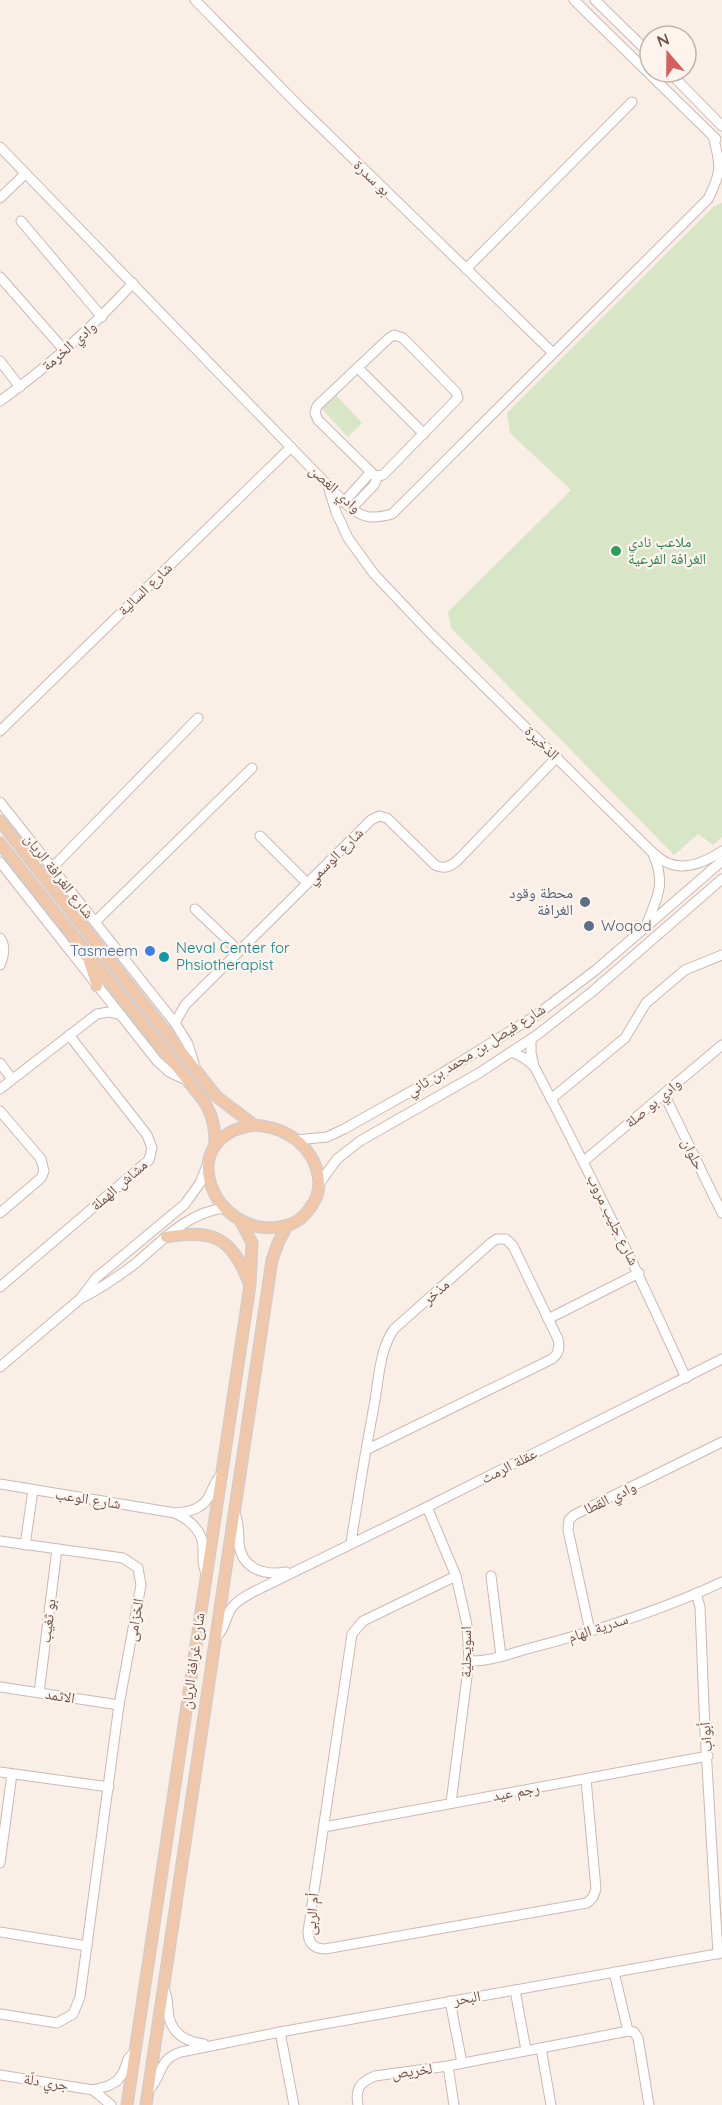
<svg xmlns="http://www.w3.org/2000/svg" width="722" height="2105" font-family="Quicksand,'Noto Naskh Arabic',sans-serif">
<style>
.green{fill:#d9e5c7}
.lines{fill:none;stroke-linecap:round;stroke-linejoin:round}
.minor-casing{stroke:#ccb8b2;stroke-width:11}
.major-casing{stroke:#d4ccca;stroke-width:13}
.minor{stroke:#fff;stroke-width:9}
.major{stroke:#f0c7a8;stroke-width:10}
.leisure-dot{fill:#2e9e5b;stroke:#fdf4ed;stroke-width:2}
.service-dot{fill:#5c6f8a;stroke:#fdf4ed;stroke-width:2}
.shop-dot{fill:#3f7fe0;stroke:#fdf4ed;stroke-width:2}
.culture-dot{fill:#0f9aa8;stroke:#fdf4ed;stroke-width:2}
.labels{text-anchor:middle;stroke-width:4.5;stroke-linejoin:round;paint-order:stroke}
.street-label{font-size:15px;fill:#70544f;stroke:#fdf4ed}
.leisure-label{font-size:15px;fill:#27864d;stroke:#fdf4ed;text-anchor:start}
.service-label{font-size:15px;fill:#4e5e75;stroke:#fdf4ed;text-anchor:end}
.culture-label{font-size:15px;fill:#0d838f;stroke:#fdf4ed;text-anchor:start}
.shop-label{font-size:15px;fill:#366cbe;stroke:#fdf4ed;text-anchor:end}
</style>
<rect width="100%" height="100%" fill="#faefe7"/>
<g class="green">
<path d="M722,203V837L713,845L698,834L674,855L451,628L448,612L571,490L510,433L507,413L713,207Z"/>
<path d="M336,395L362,423L348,437L321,408Z"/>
</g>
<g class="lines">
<g class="minor-casing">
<g id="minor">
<path d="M195,0L299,106L553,353"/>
<path d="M574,0L716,139"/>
<path d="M595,0L650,54"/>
<path d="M669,72L722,126"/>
<path d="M0,147L344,502C361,518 370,520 392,514L708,199C722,172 721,165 713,136"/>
<path d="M0,198L25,174"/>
<path d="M21,221L102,317"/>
<path d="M466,269L632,102"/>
<path d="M0,277L65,351"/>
<path d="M394,335L403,338L456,392L458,398L383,475L375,476L318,420L315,413L317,406L389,338Z"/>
<path d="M0,361L20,387"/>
<path d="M358,368L424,434"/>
<path d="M0,401C49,366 92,328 133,283"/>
<path d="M328,486L336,512L348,538L374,574L431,634L652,852C657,856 662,861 668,863C686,871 707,861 722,851"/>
<path d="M344,502L370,473"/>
<path d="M351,509L374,485L378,476"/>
<path d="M0,731L291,447"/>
<path d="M0,802L175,1023L188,1044L195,1067"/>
<path d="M260,836L307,883"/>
<path d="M0,862L157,1061L169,1072L186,1080"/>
<path d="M52,868L198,718"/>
<path d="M195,909L239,951"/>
<path d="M95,922L252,768"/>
<path d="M647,923C658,896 666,883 653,854"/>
<path d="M0,938C6,946 4,957 0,965"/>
<path d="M175,1023L185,1005L371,820L379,816L387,818L435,865C445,870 451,866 459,859L557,757"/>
<path d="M531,1039V1053L534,1066C588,1169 638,1272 686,1378"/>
<path d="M512,1052L524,1058L534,1066"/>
<path d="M0,1063L12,1079"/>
<path d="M0,1089L97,1014L109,1012L121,1015"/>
<path d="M664,1094L722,1213"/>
<path d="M551,1099L625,1038L646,1003L685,970L722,955"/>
<path d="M0,1111L41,1159L44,1171L41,1178L0,1213"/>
<path d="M296,1140L327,1137L344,1129L426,1083L535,1016L597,969L722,861"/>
<path d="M584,1161L722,1045"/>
<path d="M319,1184L337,1159L360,1141L479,1073L537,1035L593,991L722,879"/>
<path d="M0,1287L149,1160L152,1148L147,1135L69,1035"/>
<path d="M82,1298C101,1288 119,1276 136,1263C163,1240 188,1212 225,1208"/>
<path d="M548,1319L639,1273"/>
<path d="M0,1367L80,1299L96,1278L185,1204L200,1183L208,1163"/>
<path d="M0,1484L175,1513C191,1512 205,1508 211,1492C214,1485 216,1480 221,1475"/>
<path d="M427,1507L456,1576L467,1625L469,1661L451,1803"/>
<path d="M177,1514C191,1521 203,1531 203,1548C203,1558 202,1564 206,1573"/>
<path d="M236,1516C239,1526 239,1534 239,1544C242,1569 265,1576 286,1572"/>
<path d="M0,1541L123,1558L138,1568L141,1585L119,1705L80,1997L73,2014L57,2023L0,2014"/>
<path d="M351,1543C358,1496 366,1448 375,1400C379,1376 380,1349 394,1329L492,1242L497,1239H506L513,1246L558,1339C560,1347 559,1354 552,1359L366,1450"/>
<path d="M25,1545L33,1490"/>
<path d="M456,1576L363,1621L352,1634L308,1932C308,1943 314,1949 325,1949L587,1903L593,1897L596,1889L586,1779"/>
<path d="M491,1576L501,1656"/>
<path d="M696,1593L700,1607L705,1731L718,1954"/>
<path d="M590,1631L568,1530L569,1520L574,1515L722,1442"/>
<path d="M217,1636C224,1630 224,1623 228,1615C232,1603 243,1598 253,1592L427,1507L722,1359"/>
<path d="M469,1661C488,1662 509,1654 527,1649C593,1632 660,1611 722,1582"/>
<path d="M0,1687L119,1705"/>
<path d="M39,1693L57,1549"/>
<path d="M0,1772L109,1787"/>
<path d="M324,1827L708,1756"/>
<path d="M0,1863L12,1774"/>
<path d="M0,1932L87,1946"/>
<path d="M614,1972L628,2031"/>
<path d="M164,1989C169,1999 167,2007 169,2017C173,2035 188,2042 204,2044"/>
<path d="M515,1990L526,2050"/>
<path d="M450,2001L462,2063"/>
<path d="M280,2032L294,2105"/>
<path d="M448,2066L541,2048"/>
<path d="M0,2075L93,2090L108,2086L117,2081L123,2073L128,2059L135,2051"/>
<path d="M93,2090L111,2105"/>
<path d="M149,2090C163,2075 158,2059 181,2052L280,2032L722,1953"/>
<path d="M358,2105C355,2089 360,2082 375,2076L448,2066L454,2105"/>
<path d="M551,2105L541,2048L628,2031L634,2032L638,2038L649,2105"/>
</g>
</g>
<g class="major-casing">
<g id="major">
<path d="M0,821L217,1097L254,1125"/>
<path d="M0,843L203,1100C213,1115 215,1128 215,1146"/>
<path d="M89,961L97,986"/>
<path d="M254,1125C266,1126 278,1128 289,1135C313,1149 330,1183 310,1208C304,1217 295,1224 284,1226C214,1242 170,1137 254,1125Z"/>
<path d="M166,1237C213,1229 232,1237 249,1283"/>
<path d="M127,2105L250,1285L252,1243L240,1220"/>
<path d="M146,2105L272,1260L278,1243L287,1226"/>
</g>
</g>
<use href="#minor" class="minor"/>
<use href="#major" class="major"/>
</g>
<circle class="leisure-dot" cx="616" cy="551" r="6"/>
<g class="service-dot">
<circle cx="585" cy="902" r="6"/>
<circle cx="589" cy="926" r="6"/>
</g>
<circle class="shop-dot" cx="150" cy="951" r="6"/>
<circle class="culture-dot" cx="164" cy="957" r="6"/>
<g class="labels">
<g class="street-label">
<text transform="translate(372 178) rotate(44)" y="5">بو سدرة</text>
<text transform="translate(69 346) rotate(-41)" y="5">وادي الخرمة</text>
<text transform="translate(335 489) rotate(42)" y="5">وادي الغصن</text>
<text transform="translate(145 589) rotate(-44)" y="5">شارع السالية</text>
<text transform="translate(542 743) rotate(44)" y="5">الذخيرة</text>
<text transform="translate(335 856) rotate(-45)" y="5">شارع الوسمي</text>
<text transform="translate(59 876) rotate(52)" y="5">شارع الغرافة الريان</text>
<text transform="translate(476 1050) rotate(-32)" y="5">شارع فيصل بن محمد بن ثاني</text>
<text transform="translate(653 1103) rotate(-40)" y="5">وادي بو صلة</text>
<text transform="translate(693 1154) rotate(64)" y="5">حلوان</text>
<text transform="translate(119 1185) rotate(-41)" y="5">مشاش الهملة</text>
<text transform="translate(613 1220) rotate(64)" y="5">شارع جليب مروب</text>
<text transform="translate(436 1292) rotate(-42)" y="5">مذخر</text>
<text transform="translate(509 1466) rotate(-27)" y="5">عقلة الرمث</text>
<text transform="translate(610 1498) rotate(-26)" y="5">وادي القطا</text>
<text transform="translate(88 1499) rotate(9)" y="5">شارع الوعب</text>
<text transform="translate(135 1620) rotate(-80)" y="5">الخزامى</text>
<text transform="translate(48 1621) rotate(-83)" y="5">بو ثغيب</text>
<text transform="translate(598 1628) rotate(-18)" y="5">سدرية الهام</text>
<text transform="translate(466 1652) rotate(-90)" y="5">اسويحلية</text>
<text transform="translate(193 1661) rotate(-82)" y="5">شارع غرافة الريان</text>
<text transform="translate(60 1696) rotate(9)" y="5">الاثمد</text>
<text transform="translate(706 1737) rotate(-95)" y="5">أبواب</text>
<text transform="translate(516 1792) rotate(-10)" y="5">رجم عيد</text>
<text transform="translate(312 1914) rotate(-85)" y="5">أم الربى</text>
<text transform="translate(467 1998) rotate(-10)" y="5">البحر</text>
<text transform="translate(412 2071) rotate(-8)" y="5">لخريص</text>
<text transform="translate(46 2082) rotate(9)" y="5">جري دلّة</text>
</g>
<g class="leisure-label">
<text x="628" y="547">ملاعب نادي<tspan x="628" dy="17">الغرافة الفرعية</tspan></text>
</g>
<g class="service-label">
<text x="573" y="898">محطة وقود<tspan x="573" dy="17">الغرافة</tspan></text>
<text x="601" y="931" text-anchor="start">Woqod</text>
</g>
<g class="culture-label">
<text x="176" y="953">Neval Center for<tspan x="176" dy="17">Phsiotherapist</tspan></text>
</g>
<g class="shop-label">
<text x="138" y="956">Tasmeem</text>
</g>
</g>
<g transform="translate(668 54) rotate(340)"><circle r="28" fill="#fdf4ed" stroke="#c5b4ae" stroke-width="1.5"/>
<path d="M0-4.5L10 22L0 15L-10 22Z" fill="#d45f5c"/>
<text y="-9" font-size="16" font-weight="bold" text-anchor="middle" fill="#70544f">N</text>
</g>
</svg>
